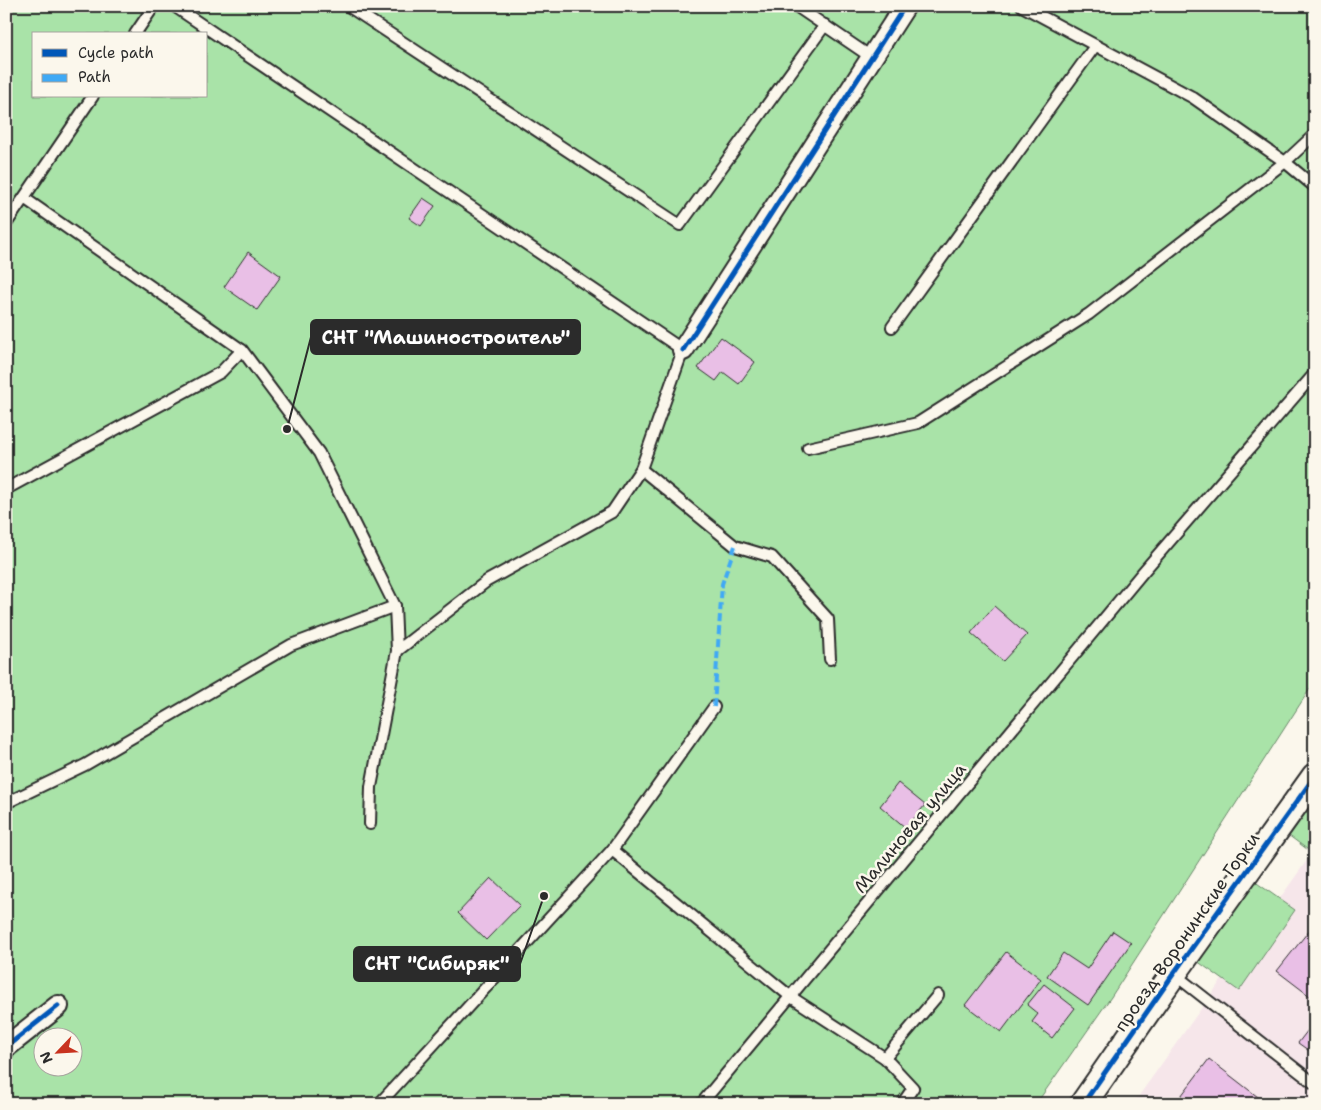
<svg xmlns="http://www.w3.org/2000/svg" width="1321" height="1110" font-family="'Shantell Sans',sans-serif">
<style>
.built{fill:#f6e6ea}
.green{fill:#a9e3a8;stroke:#6a876a;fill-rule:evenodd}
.building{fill:#e9bfe6;stroke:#2b2b2b}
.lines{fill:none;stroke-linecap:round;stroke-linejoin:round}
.service-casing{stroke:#2b2b2b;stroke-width:14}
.minor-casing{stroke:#2b2b2b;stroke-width:24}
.tertiary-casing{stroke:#2b2b2b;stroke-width:29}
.service{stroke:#fbf7ec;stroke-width:10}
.minor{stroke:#fbf7ec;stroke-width:20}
.tertiary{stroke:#fbf7ec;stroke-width:25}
.quiet{stroke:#3fa9f5;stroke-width:4;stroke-dasharray:8 4;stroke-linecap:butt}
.cycleway-casing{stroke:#fbf7ec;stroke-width:8}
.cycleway{stroke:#0057b8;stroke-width:5}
.labels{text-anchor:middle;stroke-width:5;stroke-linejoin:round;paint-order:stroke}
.street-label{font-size:18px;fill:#2b2b2b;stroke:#fbf7ec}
.leader{fill:none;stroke:#2b2b2b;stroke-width:2}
.callout-dot{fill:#2b2b2b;stroke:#fbf7ec;stroke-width:2}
.callout{fill:#2b2b2b;stroke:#2b2b2b;stroke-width:2}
.callout-label{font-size:19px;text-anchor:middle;font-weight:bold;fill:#fff}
</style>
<rect width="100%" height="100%" fill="#fbf7ec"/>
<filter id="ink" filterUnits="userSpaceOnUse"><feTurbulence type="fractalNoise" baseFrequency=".02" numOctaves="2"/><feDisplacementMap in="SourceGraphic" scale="10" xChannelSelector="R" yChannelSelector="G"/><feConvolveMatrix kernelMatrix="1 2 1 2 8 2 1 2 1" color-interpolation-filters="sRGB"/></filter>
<g filter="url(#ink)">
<path class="built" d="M1315,849V1104H1133Z"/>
<g class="green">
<path d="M6,6H1315V681L1111,997L1036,1104H6ZM34,34H206V96H34ZM42,1038H72V1068H42Z"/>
<path d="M1315,798V855L1288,835Z"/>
<path d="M1254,881L1295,910L1239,991L1197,961Z"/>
</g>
<g class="building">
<path d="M423,198L435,206L421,226L409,218Z"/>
<path d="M248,252L281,276L257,310L224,287Z"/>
<path d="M721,337L755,362L739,384L723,372L716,381L698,368Z"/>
<path d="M994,606L1027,635L1003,661L971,633Z"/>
<path d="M898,783L925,805L906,828L880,806Z"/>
<path d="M491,878L520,905L486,940L458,913Z"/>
<path d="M1315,923V1000L1277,971Z"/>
<path d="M1113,931L1131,943L1088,1005L1047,976L1063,953L1087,969Z"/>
<path d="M1006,952L1041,979L1001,1032L965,1005Z"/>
<path d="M1044,984L1075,1008L1052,1038L1032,1022L1038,1014L1027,1005Z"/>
<path d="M1315,1021V1055L1298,1043Z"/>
<path d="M1209,1059L1267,1104H1175Z"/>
</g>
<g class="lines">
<g class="service-casing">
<g id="service">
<path d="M348,6L680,225L825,25"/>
<path d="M796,6L871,57"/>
<path d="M1022,6L1192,97L1285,162L1315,187"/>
<path d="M135,34L154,6"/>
<path d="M24,198L242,350L319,453L395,606L397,651L487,581L612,512L641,469L683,350L174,6"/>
<path d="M6,224L93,96"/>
<path d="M892,327L1095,46"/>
<path d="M808,448L918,423L1089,314L1285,162L1315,134"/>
<path d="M641,469L735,546L772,557L828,619L830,659"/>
<path d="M6,489L221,372L242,350"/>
<path d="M6,803L85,765L291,645L395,606"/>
<path d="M370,824L371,787L397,651"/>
<path d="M612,850L791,997L885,1058L913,1088L902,1104"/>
<path d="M1174,974L1315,1084"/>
<path d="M885,1058L938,995"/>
<path d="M379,1104L612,850L714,707"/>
<path d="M701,1104L1143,572L1315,373"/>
</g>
</g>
<g class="minor-casing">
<g id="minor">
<path d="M683,350L905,6"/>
<path d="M6,1047L58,1006"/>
</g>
</g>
<g class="tertiary-casing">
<path id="tertiary" d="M1083,1104L1174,973L1315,776"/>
</g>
<use href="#service" class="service"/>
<use href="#minor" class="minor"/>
<use href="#tertiary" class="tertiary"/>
<path class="quiet" d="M714,707L722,584L735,546"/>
<g class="cycleway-casing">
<g id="cycleway">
<path d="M683,350L905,6"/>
<path d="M6,1047L58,1006"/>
<path d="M1083,1104L1174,973L1315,776"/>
</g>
</g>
<use href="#cycleway" class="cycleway"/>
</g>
</g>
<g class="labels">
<g class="street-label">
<text transform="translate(910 828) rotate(-50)" y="6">Малиновая улица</text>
<text transform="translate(1187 932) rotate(-55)" y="6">проезд Воронинские Горки</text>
</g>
</g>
<path class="leader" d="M287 429L311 337M544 896L520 964"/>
<g class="callout-dot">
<circle cx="287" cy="429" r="5"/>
<circle cx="544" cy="896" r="5"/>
</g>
<g class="callout">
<rect x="311" y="320" width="269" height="34" rx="5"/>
<rect x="354" y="947" width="166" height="34" rx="5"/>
</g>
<g class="callout-label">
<text x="446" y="344">СНТ "Машиностроитель"</text>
<text x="437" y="970">СНТ "Сибиряк"</text>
</g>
<rect width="1321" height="1110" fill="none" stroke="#fbf7ec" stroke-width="25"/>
<rect x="12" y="12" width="1296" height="1085" fill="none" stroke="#2b2b2b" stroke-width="2" filter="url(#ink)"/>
<rect x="32" y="32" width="175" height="65" fill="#fbf7ec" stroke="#a8a59f"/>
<rect x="42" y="49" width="25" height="8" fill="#0057b8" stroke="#a8a59f"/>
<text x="78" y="58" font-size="15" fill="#2b2b2b">Cycle path</text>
<rect x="42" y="74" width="25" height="8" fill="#3fa9f5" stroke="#a8a59f"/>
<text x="78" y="82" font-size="15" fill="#2b2b2b">Path</text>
<g transform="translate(58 1052) rotate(245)"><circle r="24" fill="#fbf7ec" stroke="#a8a59f"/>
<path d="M0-4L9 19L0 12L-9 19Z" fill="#c8321e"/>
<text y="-8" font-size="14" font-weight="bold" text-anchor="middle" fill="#2b2b2b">N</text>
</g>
</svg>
